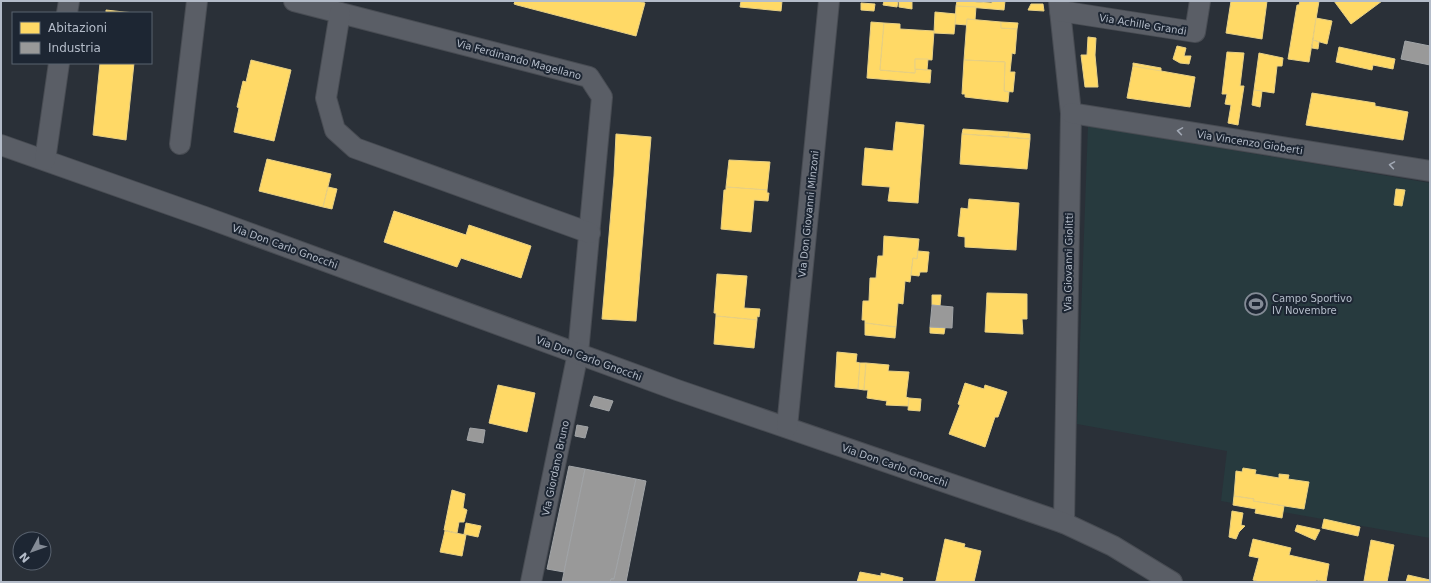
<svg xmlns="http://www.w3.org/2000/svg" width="1431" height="583" font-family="'DejaVu Sans',sans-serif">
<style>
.green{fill:#273a3e}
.homes{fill:#ffd966;stroke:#e8d084}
.industry{fill:#999;stroke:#a1a4a7}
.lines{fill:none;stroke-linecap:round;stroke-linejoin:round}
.street-casing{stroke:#484c53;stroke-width:22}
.street{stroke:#5a5e66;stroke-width:20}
.oneway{stroke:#a2a9b5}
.labels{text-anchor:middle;stroke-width:4;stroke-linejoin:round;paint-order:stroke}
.street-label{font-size:10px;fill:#b4bcc9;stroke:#1d2633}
.poi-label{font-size:10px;fill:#b4bcc9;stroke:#1d2633;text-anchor:start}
</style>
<rect width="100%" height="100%" fill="#2a3038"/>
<path class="green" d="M1088,126L1430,183V538L1221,501L1227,451L1077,424Z"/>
<g class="homes">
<path d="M515,1H637L645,3L636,36L517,5L514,4Z"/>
<path d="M741,1H782L781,11L740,7Z"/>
<path d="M884,1H898L897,7L883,5Z"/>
<path d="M899,1H912V9L899,7Z"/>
<path d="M957,1H975V2L992,3V1H1005L1004,10L956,6Z"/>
<path d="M1231,1H1267L1262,39L1226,33Z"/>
<path d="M1300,1H1319L1309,62L1288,59L1297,5H1299Z"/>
<path d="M1334,1H1382L1351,24Z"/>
<path d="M861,3L875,4L874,11L861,10Z"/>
<path d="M1031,4H1043L1044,11L1028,10Z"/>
<path d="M956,6L976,7L975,20L967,19V25L955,24Z"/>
<path d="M106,10L124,12L136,13H106Z"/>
<path d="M935,12L956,14L954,34L934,33Z"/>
<path d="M1316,18L1332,21L1327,44L1313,40Z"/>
<path d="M967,19L1001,22V28L1017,29L1015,54L1012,53L1010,72H1015L1013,92L1004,91L1005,62L964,60Z"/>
<path d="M871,22L884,23L880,70L915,73V69L931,70L930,83L867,78Z"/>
<path d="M1001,22L1018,23L1017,29L1001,28Z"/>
<path d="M884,23L900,24V29L934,31L932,60L915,59V73L880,70Z"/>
<path d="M1088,37L1096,38L1095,55L1098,87H1085L1081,55H1087Z"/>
<path d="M1313,40L1319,42L1318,49L1312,48Z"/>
<path d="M1177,46L1186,48L1184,56H1191L1189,64L1180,63L1173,59Z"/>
<path d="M1339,47L1395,59L1393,69L1373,65L1372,70L1336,62Z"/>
<path d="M1227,52L1244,53L1240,86H1244L1238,125L1228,123L1231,105L1225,104L1227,94H1222Z"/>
<path d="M1259,53L1283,58L1282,66H1277L1274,93L1254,90Z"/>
<path d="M915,59H928L927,70L915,69Z"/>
<path d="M251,60L291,70L274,141L234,132L239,108L237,107L243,81L246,82Z"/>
<path d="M964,60L1005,62L1004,91L1009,92L1008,102L965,97V94H962Z"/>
<path d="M100,63H134L126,140L93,135Z"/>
<path d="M1133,63L1161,68V72L1133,66Z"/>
<path d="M1133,66L1195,77L1190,107L1127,98Z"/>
<path d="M1254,90L1262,91L1260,107L1252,105Z"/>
<path d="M1312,93L1375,103V106L1408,112L1403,140L1306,125Z"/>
<path d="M896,122L924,125L918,203L888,201L890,187L862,185L865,148L893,151Z"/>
<path d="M963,129L1009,132L1008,137L962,134Z"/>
<path d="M1009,132L1030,134V139L1008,137Z"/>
<path d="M616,134L651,137L636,321L602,319L614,176Z"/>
<path d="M962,134L1030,139L1027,169L960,164Z"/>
<path d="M267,159L331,174L323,207L259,191Z"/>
<path d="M729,160L770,162L767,190L726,187Z"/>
<path d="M328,187L337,189L332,209L323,207Z"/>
<path d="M726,187L767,190V193H769L768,201L754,200L751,232L721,229L724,190H726Z"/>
<path d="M1396,189L1405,190L1402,206L1394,205Z"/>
<path d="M969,199L1019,203L1016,250L965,247V237L958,236L961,208L968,209Z"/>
<path d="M394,211L466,235L469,225L531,246L521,278L461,258L457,267L384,242Z"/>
<path d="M884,236L919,239L917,259L913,258L910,282L905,281L903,304L898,303L896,327L865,323V320H862L863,301H869L870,278H876L878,256H883Z"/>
<path d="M918,251L929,252L927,272H920L919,276L911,275L913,258L917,259Z"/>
<path d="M717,274L747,276L744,308L760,309L759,317L757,316V320L716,316V313H714Z"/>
<path d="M987,293L1027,294V319H1022L1023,334L985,332Z"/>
<path d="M932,295H941L940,306L932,305Z"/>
<path d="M716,316L757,320L754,348L714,344Z"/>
<path d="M865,323L896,327L895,338L865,335Z"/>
<path d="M930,327L945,328L944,334L930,333Z"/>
<path d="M837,352L857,354L856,362L860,363L858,389L835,387Z"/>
<path d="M860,363H866L864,390L858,389Z"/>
<path d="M866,363L889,365L888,371L909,372L906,397L909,398L908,406L886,405L887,401L867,398L868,390H864Z"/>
<path d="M965,383L984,389L985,385L1007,392L998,417H995L985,447L949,434L960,405L958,404Z"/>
<path d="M498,385L535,393L527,432L489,423Z"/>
<path d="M909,398L921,399L920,411L908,410Z"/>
<path d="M1243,468L1256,470L1255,474L1279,478V474L1289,475L1288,479L1309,482L1304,509L1253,501L1254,499L1234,496L1236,471L1242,472Z"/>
<path d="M452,490L465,494L463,508L467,510L464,522H459L457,533L444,530Z"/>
<path d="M1234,496L1254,499L1253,501L1284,506L1282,518L1255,513L1256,509L1233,505Z"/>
<path d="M1232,511L1243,513L1241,525L1245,526L1239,532L1236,539L1229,537Z"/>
<path d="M1324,519L1360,527L1358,536L1322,528Z"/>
<path d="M466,523L481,526L478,537L464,534Z"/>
<path d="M1297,525L1320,530L1315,540L1295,531Z"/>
<path d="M445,531L466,535L462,556L440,552Z"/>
<path d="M945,539L965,544L964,547L981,551L974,582H934L936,581Z"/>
<path d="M1253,539L1291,548L1289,555L1329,564L1326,582L1316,580V582H1260L1253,580L1259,558L1249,556Z"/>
<path d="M1371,540L1394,545L1387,582L1364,581Z"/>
<path d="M860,572L881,576V573L903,578L902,582H857Z"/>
<path d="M1408,575L1430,580V582H1406Z"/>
</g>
<g class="industry">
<path d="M1405,41L1430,46V65L1401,59Z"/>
<path d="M932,305L953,307L952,328L930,327Z"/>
<path d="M594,396L613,401L609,411L590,406Z"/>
<path d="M577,425L588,427L585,438L575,436Z"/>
<path d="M470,428L485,430L483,443L467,440Z"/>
<path d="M569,466L585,469L564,572L547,569Z"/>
<path d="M585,469L636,479L614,579H611L610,582H562Z"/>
<path d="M636,479L646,481L626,582H610L611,579H614Z"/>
</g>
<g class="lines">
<g class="street-casing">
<g id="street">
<path d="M294,1L589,77L602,97L578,353L531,582"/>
<path d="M1059,1L1071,113L1064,523"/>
<path d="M1060,11L1195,32L1200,1"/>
<path d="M67,13L69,1"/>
<path d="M340,13L326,98L335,130L355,148L590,233"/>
<path d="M1071,113L1430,171"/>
<path d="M180,144L197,1"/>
<path d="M1,145L205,217L677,390L1064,523L1113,546L1172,582"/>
<path d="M45,160L59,63"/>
<path d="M787,427L829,1"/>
</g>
</g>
<use href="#street" class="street"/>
</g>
<defs><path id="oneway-chevron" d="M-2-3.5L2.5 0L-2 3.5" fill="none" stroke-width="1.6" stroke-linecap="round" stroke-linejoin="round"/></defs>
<g class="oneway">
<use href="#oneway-chevron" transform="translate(1180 131) rotate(-171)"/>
<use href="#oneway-chevron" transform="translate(1392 165) rotate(-171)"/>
</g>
<defs>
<g id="stadium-ring" transform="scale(1.15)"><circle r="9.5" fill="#1d2633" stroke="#848b96" stroke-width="1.5"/><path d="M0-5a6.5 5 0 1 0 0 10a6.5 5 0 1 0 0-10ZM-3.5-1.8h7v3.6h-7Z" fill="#848b96"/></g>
</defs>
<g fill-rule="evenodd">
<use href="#stadium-ring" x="1256" y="304"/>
</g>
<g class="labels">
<g class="street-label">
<text transform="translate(1143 24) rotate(9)" y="4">Via Achille Grandi</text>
<text transform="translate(519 59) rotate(15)" y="4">Via Ferdinando Magellano</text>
<text transform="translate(1250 142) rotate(9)" y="4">Via Vincenzo Gioberti</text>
<text transform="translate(808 214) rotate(-84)" y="4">Via Don Giovanni Minzoni</text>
<text transform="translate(285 246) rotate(20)" y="4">Via Don Carlo Gnocchi</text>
<text transform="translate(1068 262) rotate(-89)" y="4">Via Giovanni Giolitti</text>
<text transform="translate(589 358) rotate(20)" y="4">Via Don Carlo Gnocchi</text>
<text transform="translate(895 465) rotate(19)" y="4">Via Don Carlo Gnocchi</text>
<text transform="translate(555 468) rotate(-78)" y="4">Via Giordano Bruno</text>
</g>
<g class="poi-label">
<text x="1272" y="302">Campo Sportivo<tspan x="1272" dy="12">IV Novembre</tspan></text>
</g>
</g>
<rect width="1431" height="583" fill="none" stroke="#b4bcc9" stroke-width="4"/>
<rect x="12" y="12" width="140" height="52" fill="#1d2633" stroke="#59626f"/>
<rect x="20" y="22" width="20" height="12" fill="#ffd966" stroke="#59626f"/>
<text x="48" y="32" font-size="12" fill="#b4bcc9">Abitazioni</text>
<rect x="20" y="42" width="20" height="12" fill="#999999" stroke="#59626f"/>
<text x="48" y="52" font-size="12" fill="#b4bcc9">Industria</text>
<g transform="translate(32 551) rotate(229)"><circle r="19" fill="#1d2633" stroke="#59626f"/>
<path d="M0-3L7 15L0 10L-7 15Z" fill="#848b96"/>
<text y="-6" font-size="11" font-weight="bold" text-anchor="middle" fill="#b4bcc9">N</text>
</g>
</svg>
